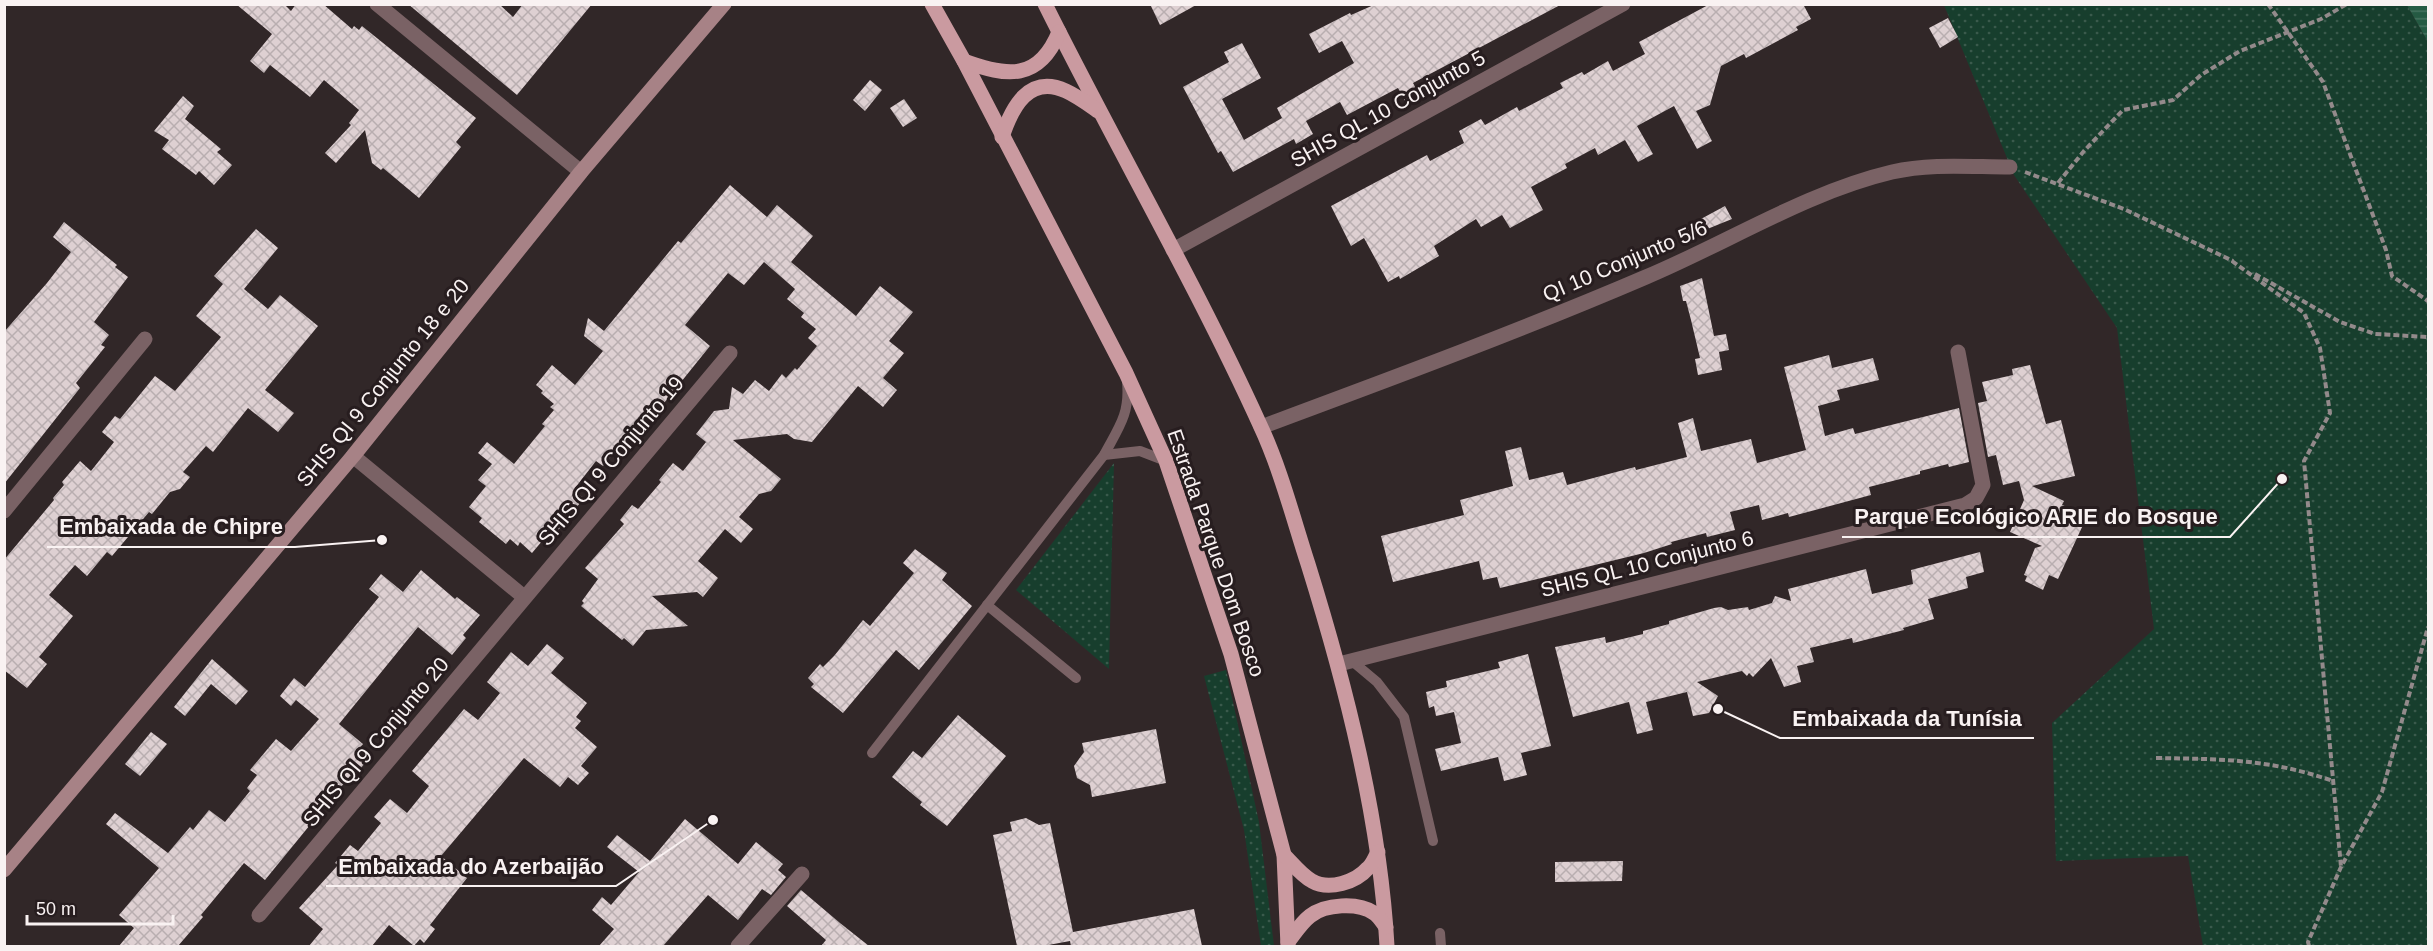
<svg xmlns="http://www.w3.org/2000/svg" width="2433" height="951" font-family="Helvetica,sans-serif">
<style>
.green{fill:url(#green-dots)}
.water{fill:url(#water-rules)}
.building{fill:url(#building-cross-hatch)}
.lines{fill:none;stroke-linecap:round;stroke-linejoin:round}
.path{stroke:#938a8b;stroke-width:4;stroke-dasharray:6 3;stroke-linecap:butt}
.lane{stroke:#7a6265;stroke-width:10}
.street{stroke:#7a6265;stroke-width:15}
.secondary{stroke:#a78286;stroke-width:15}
.primary{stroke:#ca9aa0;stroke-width:15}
.labels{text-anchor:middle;stroke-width:6;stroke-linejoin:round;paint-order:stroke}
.street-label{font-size:21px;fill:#f9f2f2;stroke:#271d1f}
.leader{fill:none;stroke:#f9f2f2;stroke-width:2}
.callout-dot{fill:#f9f2f2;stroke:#271d1f;stroke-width:2}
.callout-label{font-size:22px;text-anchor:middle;font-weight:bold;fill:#f9f2f2;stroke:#271d1f;stroke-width:6;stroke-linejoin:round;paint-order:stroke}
</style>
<defs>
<pattern id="green-dots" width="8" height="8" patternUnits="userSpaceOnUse" patternTransform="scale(1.5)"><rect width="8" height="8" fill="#173e2d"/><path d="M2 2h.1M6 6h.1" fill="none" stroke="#3a5a4c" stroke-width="1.8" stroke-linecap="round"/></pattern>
<pattern id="water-rules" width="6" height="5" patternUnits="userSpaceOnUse" patternTransform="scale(1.5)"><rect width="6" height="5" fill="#255a43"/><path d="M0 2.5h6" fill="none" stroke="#45725f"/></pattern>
<pattern id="building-cross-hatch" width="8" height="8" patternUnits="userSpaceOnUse" patternTransform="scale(1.5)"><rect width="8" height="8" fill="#ded0d2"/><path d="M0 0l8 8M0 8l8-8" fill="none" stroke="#b9aeb0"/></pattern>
</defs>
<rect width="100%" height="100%" fill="#312728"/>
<g class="green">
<path d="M1944,5H2407L2428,42V946H2203L2188,856L2056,861L2052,723L2154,629L2117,328L2014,175Z"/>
<path d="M1114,463L1109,669L1016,590Z"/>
<path d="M1226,670L1259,822L1274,946H1261L1244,830L1204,676Z"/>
</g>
<path class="water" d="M2407,5H2428V42Z"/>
<g class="building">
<path d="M236,4H284L291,11L296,4H323L352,29L354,26L359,30L362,26L476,118L456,142L461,147L419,198L383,168L381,170L372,163L365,130L336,163L325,153L351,125L349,123L359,110L324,80L310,97L270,65L264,73L250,61L272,34Z"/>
<path d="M408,4H499L513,17L523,4H592L517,95Z"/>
<path d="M1150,4H1198L1160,25Z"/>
<path d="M1376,4H1562L1413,83L1420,96L1406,103L1398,88L1347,115L1340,102L1306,121L1313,134L1296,144L1294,139L1233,172L1221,151L1218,153L1183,87L1229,62L1224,52L1242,43L1261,78L1222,99L1244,140L1282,118L1277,108L1354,63L1342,41L1319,53L1309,34L1350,13L1351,15Z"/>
<path d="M1710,4H1803L1811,19L1796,27L1798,30L1746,58L1744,54L1721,66L1710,105L1696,111L1712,141L1697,149L1674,106L1637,126L1653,154L1638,162L1625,140L1598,155L1595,148L1565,164L1567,168L1531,187L1543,210L1510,228L1502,215L1481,227L1476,219L1434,246L1439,256L1400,279L1399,276L1388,282L1364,238L1351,246L1331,206L1427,155L1430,161L1464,143L1459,131L1481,119L1485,125L1517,107L1519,111L1563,88L1560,83L1582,72L1584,75L1608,61L1613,71L1645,54L1639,42Z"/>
<path d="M1948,18L1958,37L1940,48L1929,28Z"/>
<path d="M870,80L882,90L865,111L853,100Z"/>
<path d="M183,96L194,106L185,119L221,149L217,152L232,165L214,185L199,171L196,175L162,149L169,140L154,131Z"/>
<path d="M904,99L917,118L903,127L890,108Z"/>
<path d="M730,185L767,217L777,205L813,236L791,262L856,316L880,286L913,312L889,341L904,353L883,378L897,390L883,407L858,386L812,442L794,439L787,434L733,440L781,479L771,491L759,494L739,517L753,529L741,543L725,529L698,561L718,578L703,597L697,592L652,596L688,626L646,630L633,646L624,638L622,640L581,606L584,603L582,601L598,579L585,568L624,524L620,520L632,505L638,509L661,482L659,480L673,463L683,471L706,442L696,434L714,411L729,409L732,387L743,394L755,380L769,391L782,374L786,378L795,368L797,370L817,346L808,338L816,329L801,317L804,313L787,299L795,289L764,262L744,285L728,273L685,325L710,346L627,449L621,444L603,466L596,461L575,488V492L584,498L547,544L543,540L532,553L520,542L518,546L510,539L506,544L479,522L482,518L469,507L486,486L478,480L492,464L478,453L487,442L514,464L545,426L542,424L554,410L550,407L554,404L541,393L543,391L536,385L552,365L575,385L603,351L584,336L588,318L604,331L678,241L681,243Z"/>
<path d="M1725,206L1732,219L1690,236L1686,227Z"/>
<path d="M64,222L117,265L115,267L128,277L94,322L109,335L101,345L105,347L76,383L80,388L4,484V332L47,283L71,252L53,237Z"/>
<path d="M256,229L278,248L244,289L268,309L280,295L318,326L265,390L294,413L278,432L248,408L213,452L206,446L183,472L190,477L180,489L170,492L152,514L149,512L112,556L107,552L87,576L75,565L49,595L73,616L39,657L47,664L27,688L4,670V560L54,500L53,498L64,485L62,482L80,461L91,471L114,442L102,432L115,416L120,419L155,376L175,391L221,337L196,316L223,284L214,276Z"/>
<path d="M1702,278L1714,336L1726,334L1729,350L1719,352L1722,370L1698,375L1695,359L1700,358L1691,320L1686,301H1683L1680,286Z"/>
<path d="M1829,355L1832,368L1873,358L1879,380L1837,390L1840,400L1818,406L1825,436L1853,428L1855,434L1959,408L1969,462L1949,467L1948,464L1920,471V474L1869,487L1871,495L1789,517L1788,513L1762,520L1759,505L1730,512L1735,530L1707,537L1706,533L1671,542L1672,544L1644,553L1500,588L1497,577L1483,580L1479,561L1393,582L1381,536L1464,515L1460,500L1513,486L1505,451L1521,447L1529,480L1563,472L1567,485L1635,467L1636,470L1687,457L1678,423L1693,418L1701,451L1751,439L1757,463L1806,450L1784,367Z"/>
<path d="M2030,365L2046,424L2061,420L2075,476L2032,486L2064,501L2062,505L2070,508L2065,517L2083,525L2058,579L2049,575L2043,590L2025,581L2027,576L2024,575L2035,548L2042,546L2010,532L2024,500L2019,481L2003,485L1996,455L1988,457L1978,403L1987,401L1982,382L2013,375L2012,369Z"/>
<path d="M915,549L947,573L942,580L972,606L919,670L896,650L843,713L811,687L814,684L808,678L820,664L823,667L834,656L863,620L870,626L914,573L903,563Z"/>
<path d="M1980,552L1984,572L1966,577L1968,588L1928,599L1934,619L1903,628L1904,630L1853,643L1852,638L1810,648L1814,662L1797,666L1801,682L1784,687L1771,658L1753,677L1749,673L1747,676L1742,671L1697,682L1718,696L1709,713L1693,716L1687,692L1646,702L1653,730L1637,734L1629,702L1573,717L1555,647L1605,637L1606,643L1643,634V631L1669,624V621L1714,608L1721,607L1728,610L1748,607L1749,610L1772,603L1775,596L1791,601L1788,589L1866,569L1872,594L1913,584L1911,570Z"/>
<path d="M421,570L455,599L457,597L480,615L463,635L466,638L452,655L418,627L339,724L363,744L359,749L363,753L358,758L365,763L353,778L350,776L265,880L244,863L201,915L203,917L178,946H119L134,928L119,915L159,868L106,824L115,813L168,853L190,827L193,830L209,810L225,822L250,791L247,788L257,775L250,770L276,739L291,751L319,719L296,700L291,706L280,696L294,678L305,687L379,597L369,589L381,574L403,592Z"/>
<path d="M547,644L564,658L551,673L587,703L576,717L581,721L575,728L597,747L581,766L589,773L578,785L568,777L560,787L524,758L441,856L467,878L430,925L435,929L424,943L420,939L414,946L389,925L372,946H309L323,929L299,908L338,865L335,863L350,845L358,851L381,823L374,817L390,799L407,813L429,786L412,771L464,709L478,720L500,693L487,682L511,652L528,666Z"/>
<path d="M1528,654L1551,746L1521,753L1527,775L1504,781L1498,757L1441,771L1435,749L1461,743L1454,712L1436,716L1434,706L1429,708L1426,692L1447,687L1446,681L1500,668L1498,662Z"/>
<path d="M212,659L248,691L236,705L211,684L185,716L174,707Z"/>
<path d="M958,715L1006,756L947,826L920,805L922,802L892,777L913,751L922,758Z"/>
<path d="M1156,729L1166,783L1092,797L1090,785L1077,778L1074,766L1084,752L1082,743Z"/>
<path d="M151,732L167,744L140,776L125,764Z"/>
<path d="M1026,818L1039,825L1050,823L1073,932L1194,909L1202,946H1071L1070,941L1043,946H1017L993,835L1012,831L1010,822Z"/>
<path d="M685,819L738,864L756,842L783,864L778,870L786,877L771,895L762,889L738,920L708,895L663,946H599L614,929L592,910L602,897L611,905L639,872L607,847L617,835L650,861Z"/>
<path d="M1623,861L1622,881L1555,882V862Z"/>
<path d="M801,890L840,923L869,946H821L826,940L787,906Z"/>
</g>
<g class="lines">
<g class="path">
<path d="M2268,4L2323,82L2386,250L2392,276L2428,301"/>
<path d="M2025,172L2124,209L2233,261"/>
<path d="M2058,183L2084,151L2123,110L2173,100L2201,75L2240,51L2321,19L2347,4"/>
<path d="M2232,261L2304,313L2320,348L2330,413L2304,461L2341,867"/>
<path d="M2255,274L2340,322L2375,334L2428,337"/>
<path d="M2156,758C2221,759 2270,759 2333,781"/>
<path d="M2309,946L2308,942L2341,867L2382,792L2428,627"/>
</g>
<g class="lane">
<path d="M1104,455L1140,451L1166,461"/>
<path d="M987,605L1076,678"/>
<path d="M1352,661L1377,682L1404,717L1433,841"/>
<path d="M872,753L1104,455C1119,427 1130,414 1127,382"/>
<path d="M1440,933L1441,946"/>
</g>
<g class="street">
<path d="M377,4L581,172"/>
<path d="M1173,250L1623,4"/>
<path d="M1261,427C1390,379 1520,331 1646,277C1727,243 1807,192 1892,172C1931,163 1971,167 2010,167"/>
<path d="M353,456L524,597"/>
<path d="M4,511L145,339"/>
<path d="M1339,664L1965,505L1976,498L1983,485L1958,352"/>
<path d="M259,915L730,353"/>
<path d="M738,946L802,874"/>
</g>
<path class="secondary" d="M4,870L353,456L581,172L724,4"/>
<g class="primary">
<path d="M932,4L964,61L1126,373L1166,461L1231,654L1284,855L1288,946"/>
<path d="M1045,4C1115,145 1195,282 1260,425C1281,470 1293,518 1308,564C1346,686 1380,819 1387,946"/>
<path d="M964,61C1007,77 1039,81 1059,32"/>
<path d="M1002,137C1012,107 1029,74 1066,91C1077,96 1088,104 1098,111"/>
<path d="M1284,855C1293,864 1301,875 1312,881C1329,891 1356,882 1368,868C1373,864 1375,857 1378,852"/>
<path d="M1288,942C1295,933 1301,923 1310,916C1325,904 1358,902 1374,913C1379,916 1382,922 1386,927"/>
</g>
</g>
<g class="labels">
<g class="street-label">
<text transform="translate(1388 109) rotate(-29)" y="7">SHIS QL 10 Conjunto 5</text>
<text transform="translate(1625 261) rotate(-23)" y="7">QI 10 Conjunto 5/6</text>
<text transform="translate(383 383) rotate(-51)" y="7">SHIS QI 9 Conjunto 18 e 20</text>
<text transform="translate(611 461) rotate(-50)" y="7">SHIS QI 9 Conjunto 19</text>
<text transform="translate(1216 553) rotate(71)" y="7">Estrada Parque Dom Bosco</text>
<text transform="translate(1647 564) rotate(-14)" y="7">SHIS QL 10 Conjunto 6</text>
<text transform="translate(376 742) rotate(-50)" y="7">SHIS QI 9 Conjunto 20</text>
</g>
</g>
<path class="leader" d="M2282 479L2230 537H1842M382 540L295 547H47M1718 709L1780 738H2034M713 820L616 886H326"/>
<g class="callout-dot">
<circle cx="2282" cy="479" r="6"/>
<circle cx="382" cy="540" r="6"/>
<circle cx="1718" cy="709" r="6"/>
<circle cx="713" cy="820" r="6"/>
</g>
<g class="callout-label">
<text x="2036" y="524">Parque Ecológico ARIE do Bosque</text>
<text x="171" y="534">Embaixada de Chipre</text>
<text x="1907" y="726">Embaixada da Tunísia</text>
<text x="471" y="874">Embaixada do Azerbaijão</text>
</g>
<rect width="2433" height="951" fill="none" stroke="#f9f2f2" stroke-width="12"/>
<path d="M27 915v9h146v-9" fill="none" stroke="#f9f2f2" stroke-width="3"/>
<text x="36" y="915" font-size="18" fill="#f9f2f2" stroke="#271d1f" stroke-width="4.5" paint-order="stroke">50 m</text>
</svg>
